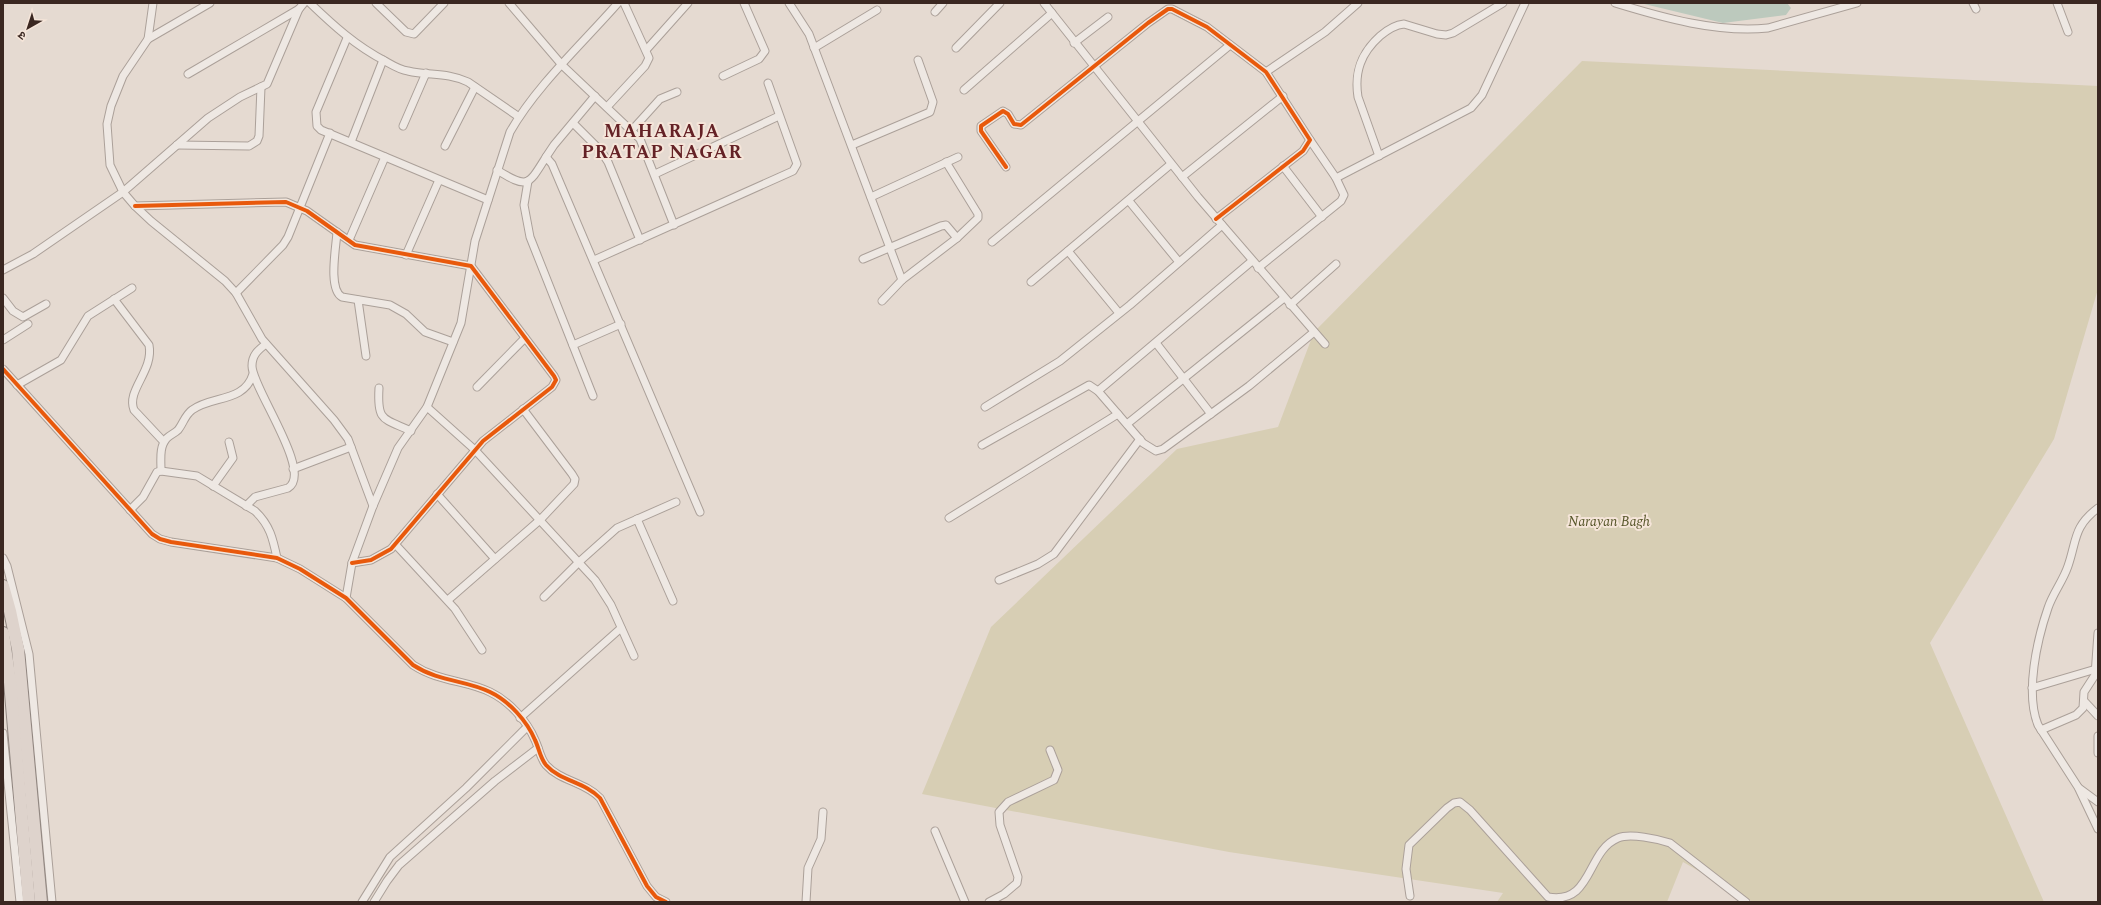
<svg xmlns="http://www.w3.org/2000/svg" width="2101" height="905" font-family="Spectral,'Noto Sans Devanagari',serif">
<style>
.green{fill:#d7ceb4}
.water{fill:#bcc9bd}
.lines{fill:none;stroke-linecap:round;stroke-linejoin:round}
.minor-casing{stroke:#aba099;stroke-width:9}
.trunk-casing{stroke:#908680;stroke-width:14}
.minor{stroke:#eee8e3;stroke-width:7}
.trunk{stroke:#ded3cc;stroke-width:12}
.cycleway-casing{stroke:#f5e5d9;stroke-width:6}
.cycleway{stroke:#e8590c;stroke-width:4}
.labels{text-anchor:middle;stroke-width:4;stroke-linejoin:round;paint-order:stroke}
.park-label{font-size:14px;font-style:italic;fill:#565529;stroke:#f5e5d9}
.district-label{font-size:18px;font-weight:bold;letter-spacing:1px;fill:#652226;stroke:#f5e5d9}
</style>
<rect width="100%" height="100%" fill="#e5dad1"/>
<path class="green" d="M1582,61L2098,86V289L2054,439L1930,643L2044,902H1753L1683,862L1667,902H1497L1503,893L1229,852L922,794L991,627L1177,449L1278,427L1314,332Z"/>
<path class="water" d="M1640,3H1787L1791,8L1786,15L1723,23Z"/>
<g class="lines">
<g class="minor-casing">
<g id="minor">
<path d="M153,3L148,39L123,76L111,106L107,124L110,165L123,192L135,206L151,221L225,281L236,293L262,339L334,420L348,439L373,506"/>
<path d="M310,3C334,26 356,46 385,61C392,65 400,70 408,71C429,76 447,72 468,82L519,117"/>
<path d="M376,3L406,32L414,34L444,3"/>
<path d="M509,3L562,65L640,139L674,225"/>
<path d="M789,3L809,34L902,280"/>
<path d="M1044,3L1198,197L1325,344"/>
<path d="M1615,3C1664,18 1717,33 1768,28L1857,3"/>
<path d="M1973,3L1976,9"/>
<path d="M2057,3L2068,32"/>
<path d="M935,12L943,3"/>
<path d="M347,38L316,112L317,126L321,130L488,200"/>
<path d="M148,39L210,3"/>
<path d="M1074,43L1108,17"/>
<path d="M814,48L877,10"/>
<path d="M956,48L1000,3"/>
<path d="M647,49L688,3"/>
<path d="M1266,72L1325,32L1358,3"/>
<path d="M188,74L299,9"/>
<path d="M723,76L759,59L765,51L744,3"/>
<path d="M964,90L1052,13"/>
<path d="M607,107L645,66L649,58L624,3"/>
<path d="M573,123L601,151L608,162L640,240"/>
<path d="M403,126L426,73"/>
<path d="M632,130L660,99L677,92"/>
<path d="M351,142L383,60"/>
<path d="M177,145L249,146L257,141L259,136L261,87"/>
<path d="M852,145L930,112L933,102L918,60"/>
<path d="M445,146L475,87"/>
<path d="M1379,156L1358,97C1354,72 1361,53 1380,36C1387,30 1394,25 1404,24L1437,34L1446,35L1453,33L1503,3"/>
<path d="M546,157L554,145L595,96"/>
<path d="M1283,166L1322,217"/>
<path d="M1006,167L981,131V126L1003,111L1008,114L1014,124L1021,125L1148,23L1168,9H1172L1207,27L1266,72L1310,140L1303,151L1216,219"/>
<path d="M497,170C528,189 528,186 546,157L552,164L700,512"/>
<path d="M655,174L779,116"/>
<path d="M1182,177L1283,96"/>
<path d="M1336,178L1471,108L1482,95L1525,3"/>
<path d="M528,181L524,205L530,237L593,396"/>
<path d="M871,197L958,157"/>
<path d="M1129,201L1179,262"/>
<path d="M135,206L286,202L307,211L355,245L471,266L554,376L556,380L552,387L483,441L391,549L371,560L352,563"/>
<path d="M337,232C336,248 328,289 342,297L390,305L406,314L425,332L453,342"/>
<path d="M349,240L385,157"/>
<path d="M992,242L1230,45"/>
<path d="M1068,251L1119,313"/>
<path d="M406,255L439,180"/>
<path d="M863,259L941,226L946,225L957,238"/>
<path d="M594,260L793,171L797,164L768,83"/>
<path d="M1258,268L1341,201L1344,195L1336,178L1310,140"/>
<path d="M3,270L33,254L123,192L208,118L240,97L267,84L299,9L304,3"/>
<path d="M1031,282L1171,164"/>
<path d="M236,293L283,245L288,237L330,133"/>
<path d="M3,298L13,311L23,317L46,304"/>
<path d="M114,299L149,345C154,371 126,390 134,410L164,442"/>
<path d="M358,300L366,356"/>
<path d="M882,301L902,280L957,238L978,218V214L946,162"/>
<path d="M1290,305L1336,264"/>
<path d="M3,340L28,324"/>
<path d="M1156,343L1211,414"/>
<path d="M573,345L621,324"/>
<path d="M3,369L152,534L160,539L171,542L277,558L300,569L346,598L413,665C439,682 466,680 490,692C509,701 527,721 535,740C539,748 540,758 546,765C560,781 585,782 600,798L647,886L656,897L666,902"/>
<path d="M17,385L61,360L88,316L132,288"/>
<path d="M477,387L525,338"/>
<path d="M379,388C377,422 383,418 411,431"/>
<path d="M1098,391L1252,261"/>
<path d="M427,407L475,450L595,580L611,605L634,656"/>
<path d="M985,407L1060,361L1130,305L1222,225"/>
<path d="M1127,424L1284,298"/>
<path d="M982,445L1089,385L1098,391L1143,443L1156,451L1163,449L1249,386L1314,332"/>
<path d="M293,469L351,447"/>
<path d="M161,471C161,460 159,446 167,438C170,435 175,433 178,430C183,424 185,415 192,410C212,395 244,403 253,374"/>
<path d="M213,486L233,458L229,442"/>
<path d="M437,494L495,559"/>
<path d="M246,506L255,497L288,488C314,473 252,388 252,366C252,355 258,350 266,344"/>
<path d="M2098,508C2073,527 2077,540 2068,566C2063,581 2053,593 2048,608C2037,640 2025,693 2038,725L2078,787L2098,829"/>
<path d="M130,510L143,497L157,472L161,471L197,476L255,511C270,525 273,539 277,558"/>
<path d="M949,518L1118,414"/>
<path d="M637,519L673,601"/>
<path d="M395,544L455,609L482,650"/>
<path d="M3,558L7,566L29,654L52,902"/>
<path d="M999,580L1038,564L1054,554L1140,439"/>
<path d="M544,597L579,562L617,528L676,502"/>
<path d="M346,598L352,563L373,506L398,448L427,407L461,323L475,241L510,132C536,86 583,43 618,3"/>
<path d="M448,600L541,519L574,484L575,479L572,474L523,409"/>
<path d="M2032,688L2096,669"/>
<path d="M2085,702L2098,716"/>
<path d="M520,718L621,628"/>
<path d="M2041,730L2076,715L2083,708L2084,692L2095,675L2098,633"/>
<path d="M3,733L20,902"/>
<path d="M2098,736V753"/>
<path d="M2079,788L2098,802"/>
<path d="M935,831L965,902"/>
<path d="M1410,896L1406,869L1409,845L1447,808L1454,803L1460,802L1470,810L1548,897C1593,905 1586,851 1618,838C1630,833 1658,839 1670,843L1746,902"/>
<path d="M362,902L390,857L466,788L527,727"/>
<path d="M374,902L387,881L399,865L495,781L538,748"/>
<path d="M806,902L808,868L821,839L823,812"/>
<path d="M989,902L1004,894L1017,883L1018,877L1000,825L999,812L1008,802L1054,780L1058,770L1050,750"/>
</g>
</g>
<g class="trunk-casing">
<g id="trunk">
<path d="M3,586L10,611L18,649L41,902"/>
<path d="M3,633L10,682L29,902"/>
</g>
</g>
<use href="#minor" class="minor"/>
<use href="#trunk" class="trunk"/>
<g class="cycleway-casing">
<g id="cycleway">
<path d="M1006,167L981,131V126L1003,111L1008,114L1014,124L1021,125L1148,23L1168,9H1172L1207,27L1266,72L1310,140L1303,151L1216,219"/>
<path d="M135,206L286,202L307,211L355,245L471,266L554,376L556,380L552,387L483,441L391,549L371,560L352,563"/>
<path d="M3,369L152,534L160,539L171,542L277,558L300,569L346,598L413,665C439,682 466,680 490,692C509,701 527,721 535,740C539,748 540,758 546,765C560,781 585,782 600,798L647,886L656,897L666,902"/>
</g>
</g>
<use href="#cycleway" class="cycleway"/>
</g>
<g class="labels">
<g class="park-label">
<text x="1609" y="526">Narayan Bagh</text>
</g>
<g class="district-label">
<text x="662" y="137">MAHARAJA<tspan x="662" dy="21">PRATAP NAGAR</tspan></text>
</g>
</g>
<rect width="2101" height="905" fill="none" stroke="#3a2721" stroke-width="8"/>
<g transform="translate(28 28) rotate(219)" stroke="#f5e5d9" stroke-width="3" paint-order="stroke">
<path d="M0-3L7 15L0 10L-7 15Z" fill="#3a2721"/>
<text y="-6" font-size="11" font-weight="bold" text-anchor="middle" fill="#3a2721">उ</text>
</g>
</svg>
